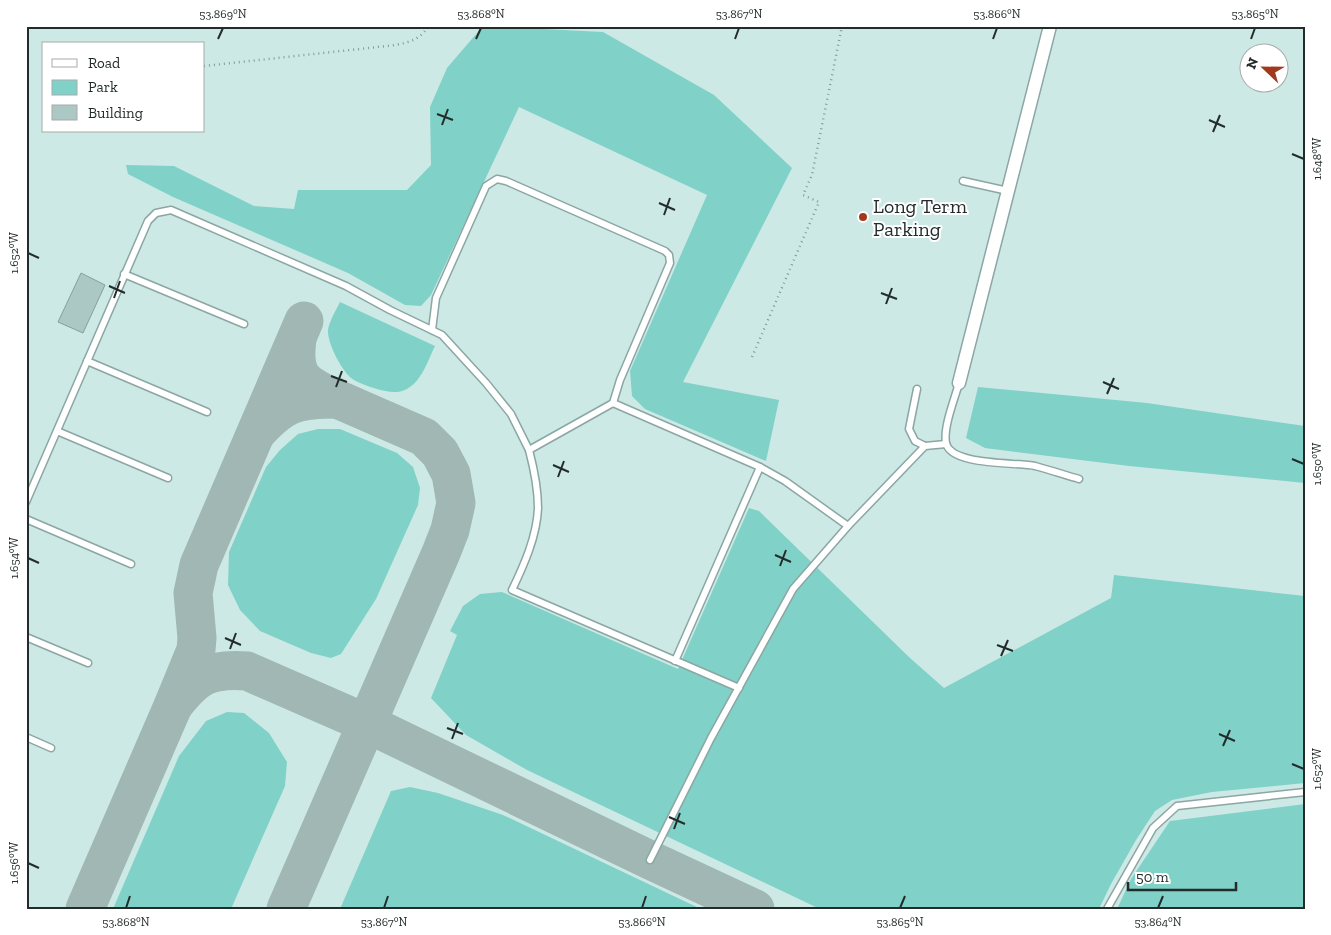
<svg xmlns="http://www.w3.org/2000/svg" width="1331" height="935" font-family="'Zilla Slab',serif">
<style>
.green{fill:#80d1c8}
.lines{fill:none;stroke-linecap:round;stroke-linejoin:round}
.taxiway{stroke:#a0b7b4;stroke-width:39}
.building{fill:#acc8c4;stroke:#86a09d}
.lane-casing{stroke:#8ba6a3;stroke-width:9}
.street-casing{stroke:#8ba6a3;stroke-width:15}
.path{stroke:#869a98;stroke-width:2.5;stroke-dasharray:1 4;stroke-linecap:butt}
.lane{stroke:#fff;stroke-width:6}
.street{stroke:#fff;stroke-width:12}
.ticks{fill:none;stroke:#222c2b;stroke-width:2}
.poi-dot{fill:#a1391c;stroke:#fff;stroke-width:2}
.labels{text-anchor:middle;stroke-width:4;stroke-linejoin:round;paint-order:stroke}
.poi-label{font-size:20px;fill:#222c2b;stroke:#fff;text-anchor:start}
.neatline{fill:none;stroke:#222c2b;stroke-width:2}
.ticks-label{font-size:12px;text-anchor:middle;fill:#222c2b}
</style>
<rect width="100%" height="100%" fill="#cde9e5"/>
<g class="green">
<path d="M483,26L603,32L714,95L792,168L683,382L779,400L766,461L645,409L632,396L630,371L707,195L519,107L431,295L421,306L405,305L348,273L173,197L128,174L126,165L174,166L254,206L294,209L298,190H407L431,165L430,107L447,68Z"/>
<path d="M340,302L435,346C427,362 421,385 402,391C390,395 365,386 354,380C343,374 327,343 328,330C329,322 336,310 340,302Z"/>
<path d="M978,387L1147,403L1305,426V483L1129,466L985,448L966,438Z"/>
<path d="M318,429H340L397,453L413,467L420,488L418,505L376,599L341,654L331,658L311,653L260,631L240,610L228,585L229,552L266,467L280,450L298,434Z"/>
<path d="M749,508L759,511L910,658L944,688L1111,598L1114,575L1305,596V783L1212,792L1172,800L1155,811L1136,840L1111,884L1099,909H820L527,770L466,735L431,698L457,635L450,631L463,606L480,594L502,592L678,669Z"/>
<path d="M227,712L244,713L269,733L287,762L285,786L231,909H113L179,756L206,721Z"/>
<path d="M410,787L438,793L503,815L701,909H340L391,791Z"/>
<path d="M1305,804V909H1117L1131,879L1170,821Z"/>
</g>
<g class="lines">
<g class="taxiway">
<path d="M257,432C284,402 298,399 337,399C303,384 292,378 297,338"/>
<path d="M173,706C196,676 209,668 247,671L366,723L650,860L755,909"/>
<path d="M85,909L173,706L196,650L197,638L193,593L199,565L304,321"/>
<path d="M286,909L441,553L450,530L456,503L451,474L440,453L424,437L337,399"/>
</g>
</g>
<path class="building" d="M81,273L105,285L83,333L58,322Z"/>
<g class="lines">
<g class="lane-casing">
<g id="lane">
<path d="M963,181L1008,191"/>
<path d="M124,274L244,324"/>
<path d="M432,330L436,298L486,186L497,179L506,181L665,251L669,255L670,263L620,380L613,403"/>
<path d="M87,361L207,412"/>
<path d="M959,383C955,398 943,427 946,443C951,466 1016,462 1035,466C1050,470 1065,475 1079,479"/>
<path d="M917,389L909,429L915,441L925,446"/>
<path d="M57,431L168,478"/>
<path d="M529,450C534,469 538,489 538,508C537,536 524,565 512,590L739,688"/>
<path d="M26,502L148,221L156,213L171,210L346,286L390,310L442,335L486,383L511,414L529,450L613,403L760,467L785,481L848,526"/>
<path d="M26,519L131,564"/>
<path d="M26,637L88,663"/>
<path d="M675,661L760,467"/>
<path d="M26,737L51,748"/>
<path d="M650,860L711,738L793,589L848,526L925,446L946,444"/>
<path d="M1107,909L1153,828L1177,806L1305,792"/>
</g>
</g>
<g class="street-casing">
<path id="street" d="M959,383L1050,26"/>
</g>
<g class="path">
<path d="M833,26L841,28"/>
<path d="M204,66L396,45C409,42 419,40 427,28V26"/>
<path d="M752,357L819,202L803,195L812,175L842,26"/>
</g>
<use href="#lane" class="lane"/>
<use href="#street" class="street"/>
</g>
<path class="ticks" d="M218,39L223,28M476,39L481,28M735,39L739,28M993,39L997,28M1251,39L1255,28M437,114L453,120M1209,120L1225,127M442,125L448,109M1213,132L1220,115M1292,154L1304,159M659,203L675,210M664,215L670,198M28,253L39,258M109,286L125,293M881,293L897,299M114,298L120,281M886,304L892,288M331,376L347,382M1103,382L1119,389M336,387L342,371M1107,394L1114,378M1292,459L1304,464M553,465L569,472M558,477L564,461M775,555L791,562M28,558L39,563M780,566L786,550M225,638L241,645M997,645L1013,651M230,649L236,633M1001,656L1008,640M447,728L463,734M1219,734L1235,741M452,739L458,723M1223,746L1230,730M1292,764L1304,769M669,817L685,824M674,829L680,813M28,863L39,868M126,908L130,896M384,908L388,896M642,908L646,896M900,908L905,896M1158,908L1163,896"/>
<circle class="poi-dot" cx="863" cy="217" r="5"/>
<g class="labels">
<g class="poi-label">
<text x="873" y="213">Long Term<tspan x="873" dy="23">Parking</tspan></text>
</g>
</g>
<rect width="1331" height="935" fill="none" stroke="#ffffff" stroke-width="55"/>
<rect x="42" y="42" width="162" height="90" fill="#ffffff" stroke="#a7abaa"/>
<rect x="52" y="59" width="25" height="8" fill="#ffffff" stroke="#a7abaa"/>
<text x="88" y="68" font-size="15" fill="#222c2b">Road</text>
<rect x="52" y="80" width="25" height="15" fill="#80d1c8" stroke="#a7abaa"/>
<text x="88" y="92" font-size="15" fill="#222c2b">Park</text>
<rect x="52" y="105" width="25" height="15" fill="#acc8c4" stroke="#a7abaa"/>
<text x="88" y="118" font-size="15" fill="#222c2b">Building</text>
<g transform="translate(1264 68) rotate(292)"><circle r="24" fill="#ffffff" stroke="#a7abaa"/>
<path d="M0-4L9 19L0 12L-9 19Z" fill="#a1391c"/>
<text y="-8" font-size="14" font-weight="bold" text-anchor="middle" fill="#222c2b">N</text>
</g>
<path d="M1128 882v8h108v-8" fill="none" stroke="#222c2b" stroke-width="2.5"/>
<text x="1136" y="882" font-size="15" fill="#222c2b" stroke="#ffffff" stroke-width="4" paint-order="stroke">50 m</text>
<rect x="28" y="28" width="1276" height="880" class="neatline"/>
<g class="ticks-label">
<text x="223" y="18">53.869°N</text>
<text x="481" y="18">53.868°N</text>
<text x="739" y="18">53.867°N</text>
<text x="997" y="18">53.866°N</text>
<text x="1255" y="18">53.865°N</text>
<text transform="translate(1317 159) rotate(-90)" y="4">1.648°W</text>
<text transform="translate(14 253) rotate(-90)" y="4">1.652°W</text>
<text transform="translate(1317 464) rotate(-90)" y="4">1.650°W</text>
<text transform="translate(14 558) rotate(-90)" y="4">1.654°W</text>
<text transform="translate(1317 769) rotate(-90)" y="4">1.652°W</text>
<text transform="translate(14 863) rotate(-90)" y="4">1.656°W</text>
<text x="126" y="926">53.868°N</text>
<text x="384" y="926">53.867°N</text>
<text x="642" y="926">53.866°N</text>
<text x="900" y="926">53.865°N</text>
<text x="1158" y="926">53.864°N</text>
</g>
</svg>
